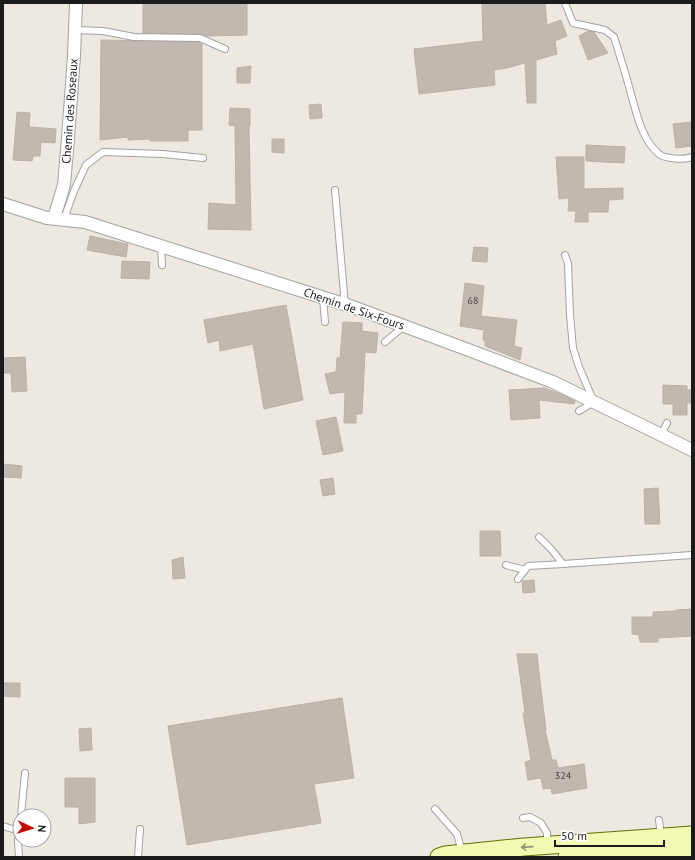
<svg xmlns="http://www.w3.org/2000/svg" width="695" height="860" font-family="'PT Sans',sans-serif">
<style>
.building{fill:#c1b8b0;stroke:#beb0a3}
.lines{fill:none;stroke-linecap:round;stroke-linejoin:round}
.lane-casing{stroke:#a2a2a2;stroke-width:8}
.street-casing{stroke:#a2a2a2;stroke-width:14}
.secondary-casing{stroke:#607005;stroke-width:19}
.lane{stroke:#fff;stroke-width:6}
.street{stroke:#fff;stroke-width:12}
.secondary{stroke:#f2f9b3;stroke-width:17}
.oneway{stroke:#91956f}
.labels{text-anchor:middle;stroke-width:3;stroke-linejoin:round;paint-order:stroke}
.number-label{font-size:10px;fill:#444240}
.street-label{font-size:12px;fill:#1b1b1b;stroke:#fff}
</style>
<rect width="100%" height="100%" fill="#ede9e1"/>
<g class="building">
<path d="M143,3H247V35L208,36L200,34L143,33Z"/>
<path d="M482,3H545L547,25L561,20L567,36L555,41L557,54L536,60V103H527L525,63L507,68L494,70L495,85L419,94L414,49L483,41Z"/>
<path d="M588,31L594,32L608,53L588,60L579,36Z"/>
<path d="M101,40L199,42L202,44V130H188V141H150V139L128,140V137L100,140Z"/>
<path d="M251,66L250,83H237V68Z"/>
<path d="M321,104L322,118L310,119L309,105Z"/>
<path d="M230,108L250,109V126H249L251,230L208,229L209,203L236,205L235,126L229,125Z"/>
<path d="M17,112L30,113L29,127L56,129L55,143L41,142L40,156H33L32,161L13,160Z"/>
<path d="M692,122V146L676,148L673,124Z"/>
<path d="M272,139H284V153L272,152Z"/>
<path d="M586,145L625,147L624,163L586,161Z"/>
<path d="M556,157H584V189L623,188V199L609,200L608,212H588V222H575L576,211H568L569,198L559,199Z"/>
<path d="M90,236L128,244L126,257L87,250Z"/>
<path d="M474,247L488,248L487,262L472,261Z"/>
<path d="M122,261L150,262L149,279L121,278Z"/>
<path d="M465,283L484,286L481,316L517,320L514,346L522,348L520,360L485,346V341L483,340L484,330L460,326Z"/>
<path d="M286,305L303,400L264,409L253,344L220,351L219,340L208,343L204,320Z"/>
<path d="M343,322L362,323V331L378,333L376,353L365,352L362,414H356V423H344L345,392L330,394L325,374L336,372L337,358H340Z"/>
<path d="M25,357L27,391L12,392L11,373H4V358Z"/>
<path d="M663,385L687,386V390H692V403H687V415H673V404H663Z"/>
<path d="M544,388L561,394L575,401L574,404L539,400L540,418L511,420L509,390Z"/>
<path d="M336,417L343,451L323,455L316,421Z"/>
<path d="M3,464L22,466L21,478L3,477Z"/>
<path d="M333,478L335,494L323,496L320,480Z"/>
<path d="M658,488L660,524H645L644,489Z"/>
<path d="M480,531H500L501,556H480Z"/>
<path d="M183,557L185,578L173,579L172,560Z"/>
<path d="M534,580L535,592L523,593L522,581Z"/>
<path d="M692,609V636L658,638V642H640L639,635L632,634V617H653V612L676,611V610Z"/>
<path d="M517,654H537L541,690L546,730H545L552,760H556L558,768L584,764L587,788L552,794L551,788L543,789L541,778L528,780L525,762L531,760L523,713H525Z"/>
<path d="M3,683H20V697L3,696Z"/>
<path d="M342,698L354,778L314,784L321,823L187,845L168,726Z"/>
<path d="M91,728L92,750L80,751L79,729Z"/>
<path d="M65,778H95V822L79,824V807H65Z"/>
</g>
<g class="lines">
<g class="lane-casing">
<g id="lane">
<path d="M565,3L573,23L605,30L614,37C620,56 626,75 631,94C637,115 642,140 659,154C665,159 685,160 692,157"/>
<path d="M75,30L103,31L134,37L200,38L225,49"/>
<path d="M335,190L345,305"/>
<path d="M64,219L74,191L86,165L103,152L163,154L203,158"/>
<path d="M161,246L162,265"/>
<path d="M565,255L568,264L570,315L573,348L579,367L594,402L579,411"/>
<path d="M323,298L325,322"/>
<path d="M385,342L404,326"/>
<path d="M661,435L667,423"/>
<path d="M539,537L551,549L563,564"/>
<path d="M506,565L525,570"/>
<path d="M518,579L528,566L563,564L692,555"/>
<path d="M435,809L457,834L462,852"/>
<path d="M21,816L25,773"/>
<path d="M523,818L530,817L541,823L547,833V844"/>
<path d="M659,820L661,836"/>
<path d="M3,826L19,831"/>
<path d="M19,857L18,842L20,822"/>
<path d="M138,857L140,829"/>
</g>
</g>
<g class="street-casing">
<g id="street">
<path d="M3,204L47,218L85,222L353,307L466,349L553,382L692,450"/>
<path d="M54,218L64,185L68,138L74,56L76,3"/>
</g>
</g>
<g class="secondary-casing">
<g id="secondary">
<path d="M439,857L445,855L524,847L692,835"/>
<path d="M567,857L692,851"/>
</g>
</g>
<use href="#lane" class="lane"/>
<use href="#street" class="street"/>
<use href="#secondary" class="secondary"/>
</g>
<defs><path id="oneway-shaft" d="M-6 0H5M1.5-3L5.5 0L1.5 3" fill="none" stroke-width="1.6" stroke-linecap="round" stroke-linejoin="round"/></defs>
<use class="oneway" href="#oneway-shaft" transform="translate(527 847) rotate(176)"/>
<g class="labels">
<g class="number-label">
<text x="473" y="304">68</text>
<text x="563" y="779">324</text>
</g>
<g class="street-label">
<text transform="translate(70 111) rotate(-86)" y="4">Chemin des Roseaux</text>
<text transform="translate(354 309) rotate(19)" y="4">Chemin de Six-Fours</text>
</g>
</g>
<rect width="695" height="860" fill="none" stroke="#1b1b1b" stroke-width="8"/>
<g transform="translate(32 828) rotate(94)"><circle r="19" fill="#ffffff" stroke="#a4a4a4"/>
<path d="M0-3L7 15L0 10L-7 15Z" fill="#c60901"/>
<text y="-6" font-size="11" font-weight="bold" text-anchor="middle" fill="#1b1b1b">N</text>
</g>
<path d="M555 840v6h109v-6" fill="none" stroke="#1b1b1b" stroke-width="2"/>
<text x="561" y="840" font-size="12" fill="#1b1b1b" stroke="#ffffff" stroke-width="3" paint-order="stroke">50 m</text>
</svg>
